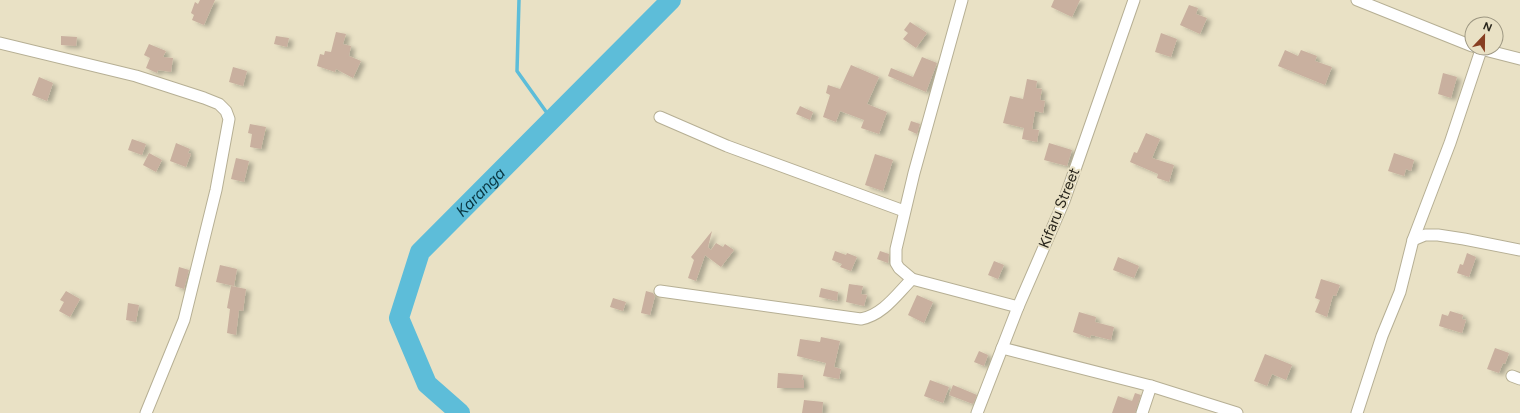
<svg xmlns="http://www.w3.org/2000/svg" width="1520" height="413" font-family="Figtree,sans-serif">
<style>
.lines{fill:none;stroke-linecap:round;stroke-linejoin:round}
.stream{stroke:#5dbdd9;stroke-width:3.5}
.river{stroke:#5dbdd9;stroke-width:20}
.building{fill:#c9b09f;filter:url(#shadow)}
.minor-casing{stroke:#b6af94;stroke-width:13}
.minor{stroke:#fff;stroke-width:11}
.labels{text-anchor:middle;stroke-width:4;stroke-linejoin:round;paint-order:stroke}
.street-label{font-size:15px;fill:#29261c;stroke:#e9e1c5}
.water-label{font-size:16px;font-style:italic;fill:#083642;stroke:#e9e1c5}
</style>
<defs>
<filter id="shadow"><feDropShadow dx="4.5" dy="2.5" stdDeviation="2" flood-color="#0004"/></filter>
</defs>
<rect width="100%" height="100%" fill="#e9e1c5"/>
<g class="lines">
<path class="stream" d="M519,0L517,71L552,120"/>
<path class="river" id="s1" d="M460,413L427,384L399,318L420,252L671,0"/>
</g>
<g class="building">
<path d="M200,0H215L204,25L192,20L194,15L191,13L195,2L198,4Z"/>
<path d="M1054,0H1080L1072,17L1051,7Z"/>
<path d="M1189,5L1198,8L1196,14L1207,18L1200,34L1180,25Z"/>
<path d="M910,22L927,33L916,48L903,39L908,33L904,30Z"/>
<path d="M336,32L346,34L343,44L351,46L349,56L361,61L353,78L336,69L335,72L317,66L320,54L324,55L325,51L331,52Z"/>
<path d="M1161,33L1177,39L1171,57L1155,52Z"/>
<path d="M61,36L77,37L76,46L61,45Z"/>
<path d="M276,36L289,38L287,47L274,44Z"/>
<path d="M149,44L166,51L163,57L173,58L171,72L158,70L157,73L146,68L150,58L144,55Z"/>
<path d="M1285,50L1298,56L1301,50L1317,56L1315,61L1332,67L1325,85L1278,66Z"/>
<path d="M922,57L937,63L926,92L888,76L891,68L913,77Z"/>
<path d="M851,65L879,77L867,104L887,112L879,134L861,128L864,120L840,111L836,122L823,117L830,95L826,93L828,85L840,89Z"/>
<path d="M233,67L247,71L243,86L229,82Z"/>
<path d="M1443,73L1457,77L1451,98L1438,94Z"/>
<path d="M39,77L53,83L47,101L32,95Z"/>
<path d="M1027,79L1037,81L1036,88L1042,89L1040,100L1045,101L1043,113L1035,111L1032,129L1039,130L1037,142L1022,139L1024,128L1003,123L1010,96L1023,99Z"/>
<path d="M800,106L813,112L810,120L796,114Z"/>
<path d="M911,121L920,124L917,134L908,130Z"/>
<path d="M250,124L266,127L261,149L250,147L252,134L248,133Z"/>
<path d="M1146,133L1160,139L1152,158L1174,165L1169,182L1157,178L1158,174L1130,162L1134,152L1137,153Z"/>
<path d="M132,139L146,144L142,155L128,150Z"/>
<path d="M176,143L190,149L188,153L191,154L186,167L170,161Z"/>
<path d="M1049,143L1072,150L1067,166L1044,160Z"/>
<path d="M149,153L162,160L156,172L143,165Z"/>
<path d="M1394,153L1414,160L1411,171L1406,169L1404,176L1388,171Z"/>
<path d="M875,154L893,160L883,191L865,185Z"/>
<path d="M236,158L249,161L244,182L231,179Z"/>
<path d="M712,231L708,247L711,250L716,243L723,247L725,244L734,250L721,267L705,255L696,281L688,278L694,260L691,257Z"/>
<path d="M835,251L846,255L847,253L857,257L851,271L840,267L842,264L832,260Z"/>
<path d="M880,251L889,254L888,263L877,259Z"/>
<path d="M1467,253L1476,257L1469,277L1457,273L1460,264L1463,265Z"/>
<path d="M1118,257L1139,266L1134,278L1113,270Z"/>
<path d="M994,261L1004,265L998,279L988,275Z"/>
<path d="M220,265L237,269L234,286L216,282Z"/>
<path d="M179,267L189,270L184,289L175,286Z"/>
<path d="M1321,279L1340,285L1336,296L1333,295L1327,317L1315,312L1320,300L1315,298Z"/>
<path d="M849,284L863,286L861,294L867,295L864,306L846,302Z"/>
<path d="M231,286L246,289L243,311L239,310L236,335L227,333L230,309L227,308Z"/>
<path d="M821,288L838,292L837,301L819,297Z"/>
<path d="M66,291L80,299L70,317L59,311L64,302L60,300Z"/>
<path d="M646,291L653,293L655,296L650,315L641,313Z"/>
<path d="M917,295L933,302L924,323L908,315Z"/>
<path d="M613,298L626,302L623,311L610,307Z"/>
<path d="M128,303L139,305L136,322L126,320Z"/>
<path d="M1450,311L1463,315L1462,319L1466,320L1462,333L1439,326L1442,314L1448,316Z"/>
<path d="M1079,312L1096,317L1095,322L1114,327L1111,340L1091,335L1090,338L1073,332Z"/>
<path d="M821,337L840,341L834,367L841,369L839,379L823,376L826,363L797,356L800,339L820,342Z"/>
<path d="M1495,348L1509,353L1505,364L1503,363L1499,373L1487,369Z"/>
<path d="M979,351L988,355L984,366L974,362Z"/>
<path d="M1265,354L1292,365L1286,380L1272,374L1267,386L1254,381Z"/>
<path d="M778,373L803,375L802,380H804V388H777Z"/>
<path d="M930,380L949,387L943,403L924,396Z"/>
<path d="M953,385L977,395L973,404L949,395Z"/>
<path d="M1135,393L1141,395L1135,413H1112L1118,396L1132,401Z"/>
<path d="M804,400L823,402L822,413H802Z"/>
</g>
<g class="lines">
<g class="minor-casing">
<g id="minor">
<path d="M962,0L914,173L896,249V263L899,268L912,279L1018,307"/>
<path d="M1357,0L1472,46"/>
<path d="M0,43L136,76L204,98L219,104L226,111L229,119L216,190L184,320L146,413"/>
<path d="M1477,48L1520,59"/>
<path d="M660,117L727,146L904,211"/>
<path d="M1413,240L1425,235H1438L1464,239L1520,250"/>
<path d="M660,291L861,319C883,315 897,294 912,279"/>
<path d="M1002,348L1151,386L1237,413"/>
<path d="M1512,376L1520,379"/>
<path d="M977,413L1018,307L1064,201L1134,0"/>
<path d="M1142,413L1151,386"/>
<path d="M1357,413L1382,336L1400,292L1413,240L1450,143L1481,50"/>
</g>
</g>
<use href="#minor" class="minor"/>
</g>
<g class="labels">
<g class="street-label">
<text transform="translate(1059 208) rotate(-68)" y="5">Kifaru Street</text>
</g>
<g class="water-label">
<text dy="6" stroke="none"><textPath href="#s1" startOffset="270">Karanga</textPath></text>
</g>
</g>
<g transform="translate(1484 36) rotate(22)"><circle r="19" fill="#e9e1c5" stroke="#9c9681"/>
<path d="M0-3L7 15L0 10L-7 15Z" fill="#873e22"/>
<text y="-6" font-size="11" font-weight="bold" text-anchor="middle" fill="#29261c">N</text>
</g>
</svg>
